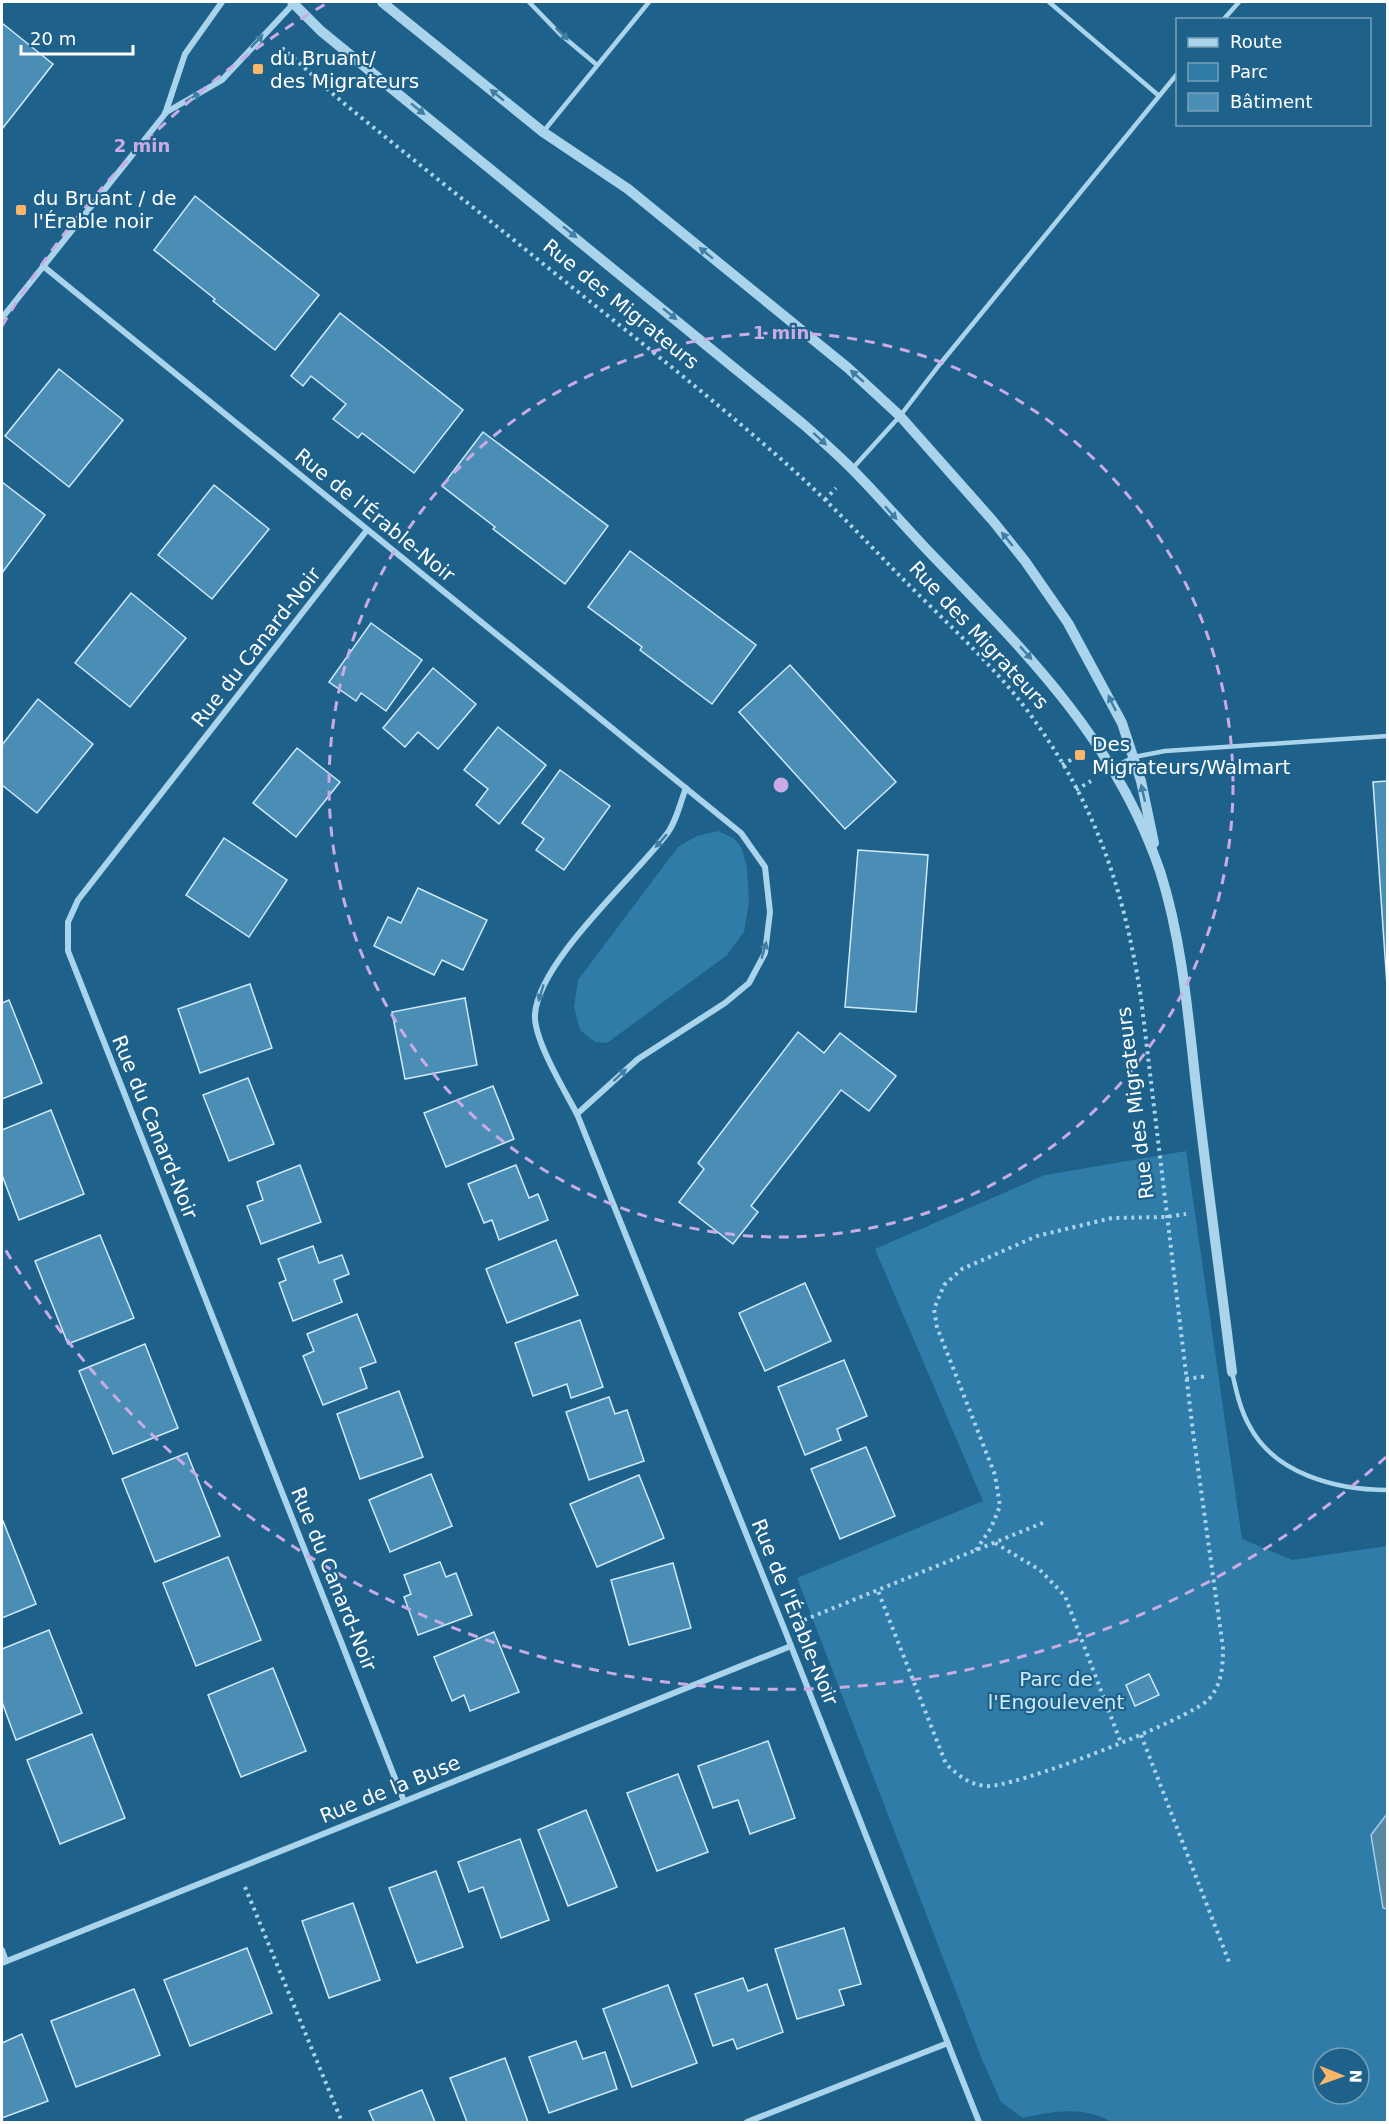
<svg xmlns="http://www.w3.org/2000/svg" width="1389" height="2124" font-family="'DejaVu Sans',sans-serif">
<style>
.green{fill:#2e7ca7;fill-rule:evenodd}
.water{fill:#5887a3;stroke:#9dd2ee;stroke-width:1.5}
.building{fill:#4a8db5;stroke:#cfeaf9;stroke-width:1.5}
.lines{fill:none;stroke-linecap:round;stroke-linejoin:round}
.path{stroke:#aad4ec;stroke-width:4;stroke-dasharray:3 4.5;stroke-linecap:butt}
.service{stroke:#aad4ec;stroke-width:4.5}
.minor{stroke:#aad4ec;stroke-width:6}
.tertiary{stroke:#aad4ec;stroke-width:10}
.oneway{fill:#417ea3}
.ring{fill:none;stroke:#caabe5;stroke-width:3;stroke-dasharray:10 8}
.poi-dot{fill:#fbb669;stroke:#1e628b;stroke-width:2}
.labels{text-anchor:middle;stroke-width:4.5;stroke-linejoin:round;paint-order:stroke}
.poi-label{font-size:20px;fill:#fff;stroke:#1e628b;text-anchor:start}
.street-label{font-size:20px;fill:#fff;stroke:#1e628b}
.park-label{font-size:20px;fill:#cfeaf9;stroke:#1e628b}
.centre{fill:#caabe5;stroke:#1e628b;stroke-width:3}
.ring-label{font-size:18px;text-anchor:middle;font-weight:bold;fill:#caabe5;stroke:#1e628b;stroke-width:4.5;stroke-linejoin:round;paint-order:stroke}
</style>
<rect width="100%" height="100%" fill="#1e628b"/>
<g class="green">
<path d="M718,831L733,838L741,847L747,867L749,902L744,932L726,956L607,1043L595,1042L580,1030L574,1007L578,980L678,847L697,836Z"/>
<path d="M1186,1151L1242,1539L1292,1560L1387,1546V2122H1112C1083,2106 1054,2111 1023,2118L1001,2102L983,2062L797,1578L983,1501L875,1249L1045,1175ZM1323,2058H1359V2094H1323Z"/>
</g>
<path class="water" d="M1387,1814V1909L1383,1908L1371,1835Z"/>
<g class="building">
<path d="M2,23L53,64L2,129Z"/>
<path d="M195,196L319,295L275,350L213,301L215,299L154,250Z"/>
<path d="M340,313L463,410L414,473L362,433L358,438L333,419L346,404L311,376L303,386L291,376Z"/>
<path d="M59,369L123,420L69,487L5,436Z"/>
<path d="M483,432L608,526L565,584L493,529L495,527L442,486Z"/>
<path d="M2,482L45,515L2,573Z"/>
<path d="M214,485L269,529L212,599L158,555Z"/>
<path d="M630,551L756,645L712,704L640,650L642,647L588,607Z"/>
<path d="M131,593L186,638L130,707L75,663Z"/>
<path d="M371,623L422,660L386,711L361,693L356,701L329,682Z"/>
<path d="M790,665L896,782L845,829L739,712Z"/>
<path d="M433,668L476,704L438,749L418,732L405,747L383,728Z"/>
<path d="M38,699L93,744L37,813L2,785V745Z"/>
<path d="M498,727L546,765L499,824L476,805L488,789L464,770Z"/>
<path d="M297,748L340,782L296,837L253,803Z"/>
<path d="M560,770L610,806L564,870L536,850L544,839L522,823Z"/>
<path d="M1388,781V1000L1373,782Z"/>
<path d="M224,838L287,880L249,937L186,895Z"/>
<path d="M858,850L928,855L916,1012L845,1007Z"/>
<path d="M418,888L487,920L463,970L442,960L434,975L374,946L388,917L401,923Z"/>
<path d="M250,984L272,1048L200,1073L178,1009Z"/>
<path d="M465,998L477,1065L405,1079L392,1012Z"/>
<path d="M9,1000L42,1083L2,1099V1003Z"/>
<path d="M798,1032L824,1053L840,1033L896,1076L869,1111L841,1090L751,1206L758,1212L733,1244L679,1202L704,1169L698,1163Z"/>
<path d="M248,1078L274,1144L229,1161L203,1095Z"/>
<path d="M493,1086L514,1139L446,1167L424,1113Z"/>
<path d="M51,1110L84,1194L19,1220L2,1175V1130Z"/>
<path d="M300,1165L321,1222L261,1244L247,1206L263,1200L257,1182Z"/>
<path d="M516,1165L529,1198L538,1194L548,1220L499,1240L492,1220L484,1223L468,1184Z"/>
<path d="M100,1235L134,1318L68,1344L35,1261Z"/>
<path d="M556,1240L578,1295L507,1323L486,1269Z"/>
<path d="M313,1246L319,1263L342,1255L349,1274L334,1280L342,1302L293,1321L279,1283L286,1280L278,1259Z"/>
<path d="M805,1283L831,1341L765,1371L739,1313Z"/>
<path d="M357,1314L376,1362L360,1368L367,1388L323,1405L303,1356L314,1351L307,1334Z"/>
<path d="M580,1320L603,1387L571,1398L567,1384L533,1396L515,1343Z"/>
<path d="M145,1344L178,1428L113,1454L79,1371Z"/>
<path d="M844,1360L867,1416L837,1429L841,1440L805,1455L778,1387Z"/>
<path d="M399,1391L423,1457L360,1479L337,1414Z"/>
<path d="M609,1397L615,1414L627,1410L644,1461L589,1480L566,1412Z"/>
<path d="M866,1447L895,1516L840,1539L811,1469Z"/>
<path d="M187,1453L220,1536L155,1562L122,1479Z"/>
<path d="M431,1474L452,1526L390,1552L369,1500Z"/>
<path d="M639,1475L664,1538L597,1567L570,1504Z"/>
<path d="M2,1521H3L36,1604L2,1618Z"/>
<path d="M228,1557L261,1640L196,1666L163,1583Z"/>
<path d="M440,1562L446,1577L456,1573L472,1615L418,1635L404,1597L411,1594L404,1575Z"/>
<path d="M673,1563L691,1628L629,1645L611,1580Z"/>
<path d="M49,1630L82,1713L16,1740L2,1702V1649Z"/>
<path d="M494,1632L519,1692L470,1711L464,1695L452,1701L434,1657Z"/>
<path d="M273,1668L306,1751L241,1777L208,1695Z"/>
<path d="M1149,1674L1159,1695L1135,1706L1126,1685Z"/>
<path d="M92,1734L125,1818L60,1844L27,1760Z"/>
<path d="M768,1741L795,1818L750,1834L738,1800L713,1808L698,1766Z"/>
<path d="M678,1774L708,1852L657,1871L627,1793Z"/>
<path d="M586,1810L617,1887L568,1906L538,1830Z"/>
<path d="M520,1839L549,1920L501,1938L483,1887L469,1892L458,1862Z"/>
<path d="M436,1871L463,1947L417,1963L389,1888Z"/>
<path d="M353,1903L380,1980L329,1998L302,1921Z"/>
<path d="M844,1928L861,1984L839,1990L844,2005L797,2019L775,1949Z"/>
<path d="M247,1948L272,2013L190,2046L164,1980Z"/>
<path d="M743,1978L748,1991L767,1984L783,2032L737,2049L733,2039L713,2046L695,1994Z"/>
<path d="M668,1985L697,2063L632,2087L603,2009Z"/>
<path d="M134,1989L160,2055L76,2087L51,2021Z"/>
<path d="M22,2034L48,2101L2,2118V2043Z"/>
<path d="M576,2041L583,2059L605,2052L617,2089L549,2113L529,2057Z"/>
<path d="M505,2058L528,2122H467L450,2078Z"/>
<path d="M422,2090L435,2122H374L369,2111Z"/>
</g>
<g class="lines">
<g class="path">
<path d="M282,48C304,66 324,87 346,105C402,151 459,196 515,241C607,316 702,389 790,467C828,501 863,538 898,574C944,621 1000,670 1037,724C1098,810 1125,895 1141,998L1193,1432L1223,1648C1223,1666 1222,1684 1209,1699C1191,1719 1010,1790 985,1786C968,1784 958,1775 946,1764L878,1591"/>
<path d="M825,500L836,488"/>
<path d="M1062,765L1076,757"/>
<path d="M1076,790L1091,781"/>
<path d="M1186,1379L1208,1376"/>
<path d="M995,1543L1040,1570L1065,1596L1121,1743"/>
<path d="M976,1550L991,1528L1000,1506L995,1475L937,1327L934,1309L944,1285L962,1269L1037,1236L1112,1218L1166,1217L1186,1214"/>
<path d="M804,1620L1045,1522"/>
<path d="M1141,1735L1229,1962"/>
<path d="M245,1887L342,2122"/>
</g>
<g class="service">
<path d="M529,2L560,34L597,65"/>
<path d="M1049,2L1158,95"/>
<path d="M1223,20L1239,2"/>
<path d="M543,132L649,2"/>
<path d="M852,469L900,416L940,364L1178,73"/>
<path d="M1112,768L1134,757L1165,751L1388,736"/>
<path d="M1232,1372C1236,1390 1240,1409 1249,1425C1274,1474 1336,1490 1388,1490"/>
</g>
<g class="minor">
<path d="M165,113L222,80L295,2"/>
<path d="M43,266L741,833L765,867L770,912L765,953L749,983L725,1003L638,1059L577,1114"/>
<path d="M2,318L165,114L185,54L222,2"/>
<path d="M367,530L78,900L68,922V951L404,1801"/>
<path d="M686,788C680,803 676,823 666,835C633,878 539,961 535,1014C533,1039 565,1091 577,1114L784,1628L979,2122"/>
<path d="M2,1950L6,1961"/>
<path d="M2,1963L791,1646"/>
<path d="M747,2122L948,2043"/>
</g>
<g class="tertiary">
<path d="M292,2L321,31L803,424C819,438 836,453 851,468C879,496 905,527 933,556C1026,652 1116,741 1160,871C1182,940 1188,1014 1196,1086C1207,1181 1220,1277 1232,1372"/>
<path d="M382,2L543,132L628,189L848,368L900,416L993,521L1025,561L1068,623L1122,723L1141,781L1154,843"/>
</g>
</g>
<defs><path id="oneway-solid" d="M-6-.8H1V-3.2L6.5 0L1 3.2V.8H-6Z" transform="scale(1.5)"/></defs>
<g class="oneway">
<use href="#oneway-solid" transform="translate(562 34) rotate(44)"/>
<use href="#oneway-solid" transform="translate(257 41) rotate(-47)"/>
<use href="#oneway-solid" transform="translate(497 95) rotate(-141)"/>
<use href="#oneway-solid" transform="translate(193 97) rotate(-30)"/>
<use href="#oneway-solid" transform="translate(418 109) rotate(39)"/>
<use href="#oneway-solid" transform="translate(570 232) rotate(39)"/>
<use href="#oneway-solid" transform="translate(706 253) rotate(-141)"/>
<use href="#oneway-solid" transform="translate(670 314) rotate(39)"/>
<use href="#oneway-solid" transform="translate(857 376) rotate(-139)"/>
<use href="#oneway-solid" transform="translate(820 439) rotate(43)"/>
<use href="#oneway-solid" transform="translate(891 513) rotate(48)"/>
<use href="#oneway-solid" transform="translate(1007 539) rotate(-129)"/>
<use href="#oneway-solid" transform="translate(1026 653) rotate(48)"/>
<use href="#oneway-solid" transform="translate(1112 703) rotate(-116)"/>
<use href="#oneway-solid" transform="translate(1143 793) rotate(-103)"/>
<use href="#oneway-solid" transform="translate(661 841) rotate(131)"/>
<use href="#oneway-solid" transform="translate(764 950) rotate(-74)"/>
<use href="#oneway-solid" transform="translate(541 993) rotate(107)"/>
<use href="#oneway-solid" transform="translate(620 1075) rotate(-43)"/>
</g>
<g class="ring">
<circle cx="781" cy="785" r="452"/>
<path d="M1386 1457A904 904 0 0 1 2 1244M2 326A904 904 0 0 1 329 2"/>
</g>
<g class="poi-dot">
<rect x="252" y="63" width="12" height="12" rx="3"/>
<rect x="15" y="204" width="12" height="12" rx="3"/>
<rect x="1074" y="749" width="12" height="12" rx="3"/>
</g>
<g class="labels">
<g class="poi-label">
<text x="270" y="65">du Bruant/<tspan x="270" dy="23">des Migrateurs</tspan></text>
<text x="33" y="205">du Bruant / de<tspan x="33" dy="23">l'Érable noir</tspan></text>
<text x="1092" y="751">Des<tspan x="1092" dy="23">Migrateurs/Walmart</tspan></text>
</g>
<g class="street-label">
<text transform="translate(621 304) rotate(39)" y="7">Rue des Migrateurs</text>
<text transform="translate(375 515) rotate(39)" y="7">Rue de l'Érable-Noir</text>
<text transform="translate(979 635) rotate(47)" y="7">Rue des Migrateurs</text>
<text transform="translate(256 647) rotate(-52)" y="7">Rue du Canard-Noir</text>
<text transform="translate(1135 1103) rotate(-97)" y="7">Rue des Migrateurs</text>
<text transform="translate(155 1127) rotate(68)" y="7">Rue du Canard-Noir</text>
<text transform="translate(334 1579) rotate(68)" y="7">Rue du Canard-Noir</text>
<text transform="translate(795 1612) rotate(68)" y="7">Rue de l'Érable-Noir</text>
<text transform="translate(390 1789) rotate(-22)" y="7">Rue de la Buse</text>
</g>
<g class="park-label">
<text x="1056" y="1686">Parc de<tspan x="1056" dy="23">l'Engoulevent</tspan></text>
</g>
</g>
<circle cx="781" cy="785" r="9" class="centre"/>
<g class="ring-label">
<text x="142" y="152">2 min</text>
<text x="781" y="339">1 min</text>
</g>
<rect width="1389" height="2124" fill="none" stroke="#ffffff" stroke-width="6"/>
<rect x="1176" y="18" width="195" height="108" fill="#1e628b" stroke="#78a1b9" stroke-width="1.5"/>
<rect x="1188" y="38" width="30" height="9" fill="#aad4ec" stroke="#78a1b9" stroke-width="1.5"/>
<text x="1230" y="48" font-size="18" fill="#ffffff">Route</text>
<rect x="1188" y="63" width="30" height="18" fill="#2e7ca7" stroke="#78a1b9" stroke-width="1.5"/>
<text x="1230" y="78" font-size="18" fill="#ffffff">Parc</text>
<rect x="1188" y="93" width="30" height="18" fill="#4a8db5" stroke="#78a1b9" stroke-width="1.5"/>
<text x="1230" y="108" font-size="18" fill="#ffffff">Bâtiment</text>
<g transform="translate(1341 2076) rotate(91)"><circle r="28" fill="#1e628b" stroke="#78a1b9" stroke-width="1.5"/>
<path d="M0-4.5L10 22L0 15L-10 22Z" fill="#fbb669"/>
<text y="-9" font-size="16" font-weight="bold" text-anchor="middle" fill="#ffffff">N</text>
</g>
<path d="M21 45v9h112v-9" fill="none" stroke="#ffffff" stroke-width="3"/>
<text x="30" y="45" font-size="18" fill="#ffffff" stroke="#1e628b" stroke-width="4.5" paint-order="stroke">20 m</text>
</svg>
